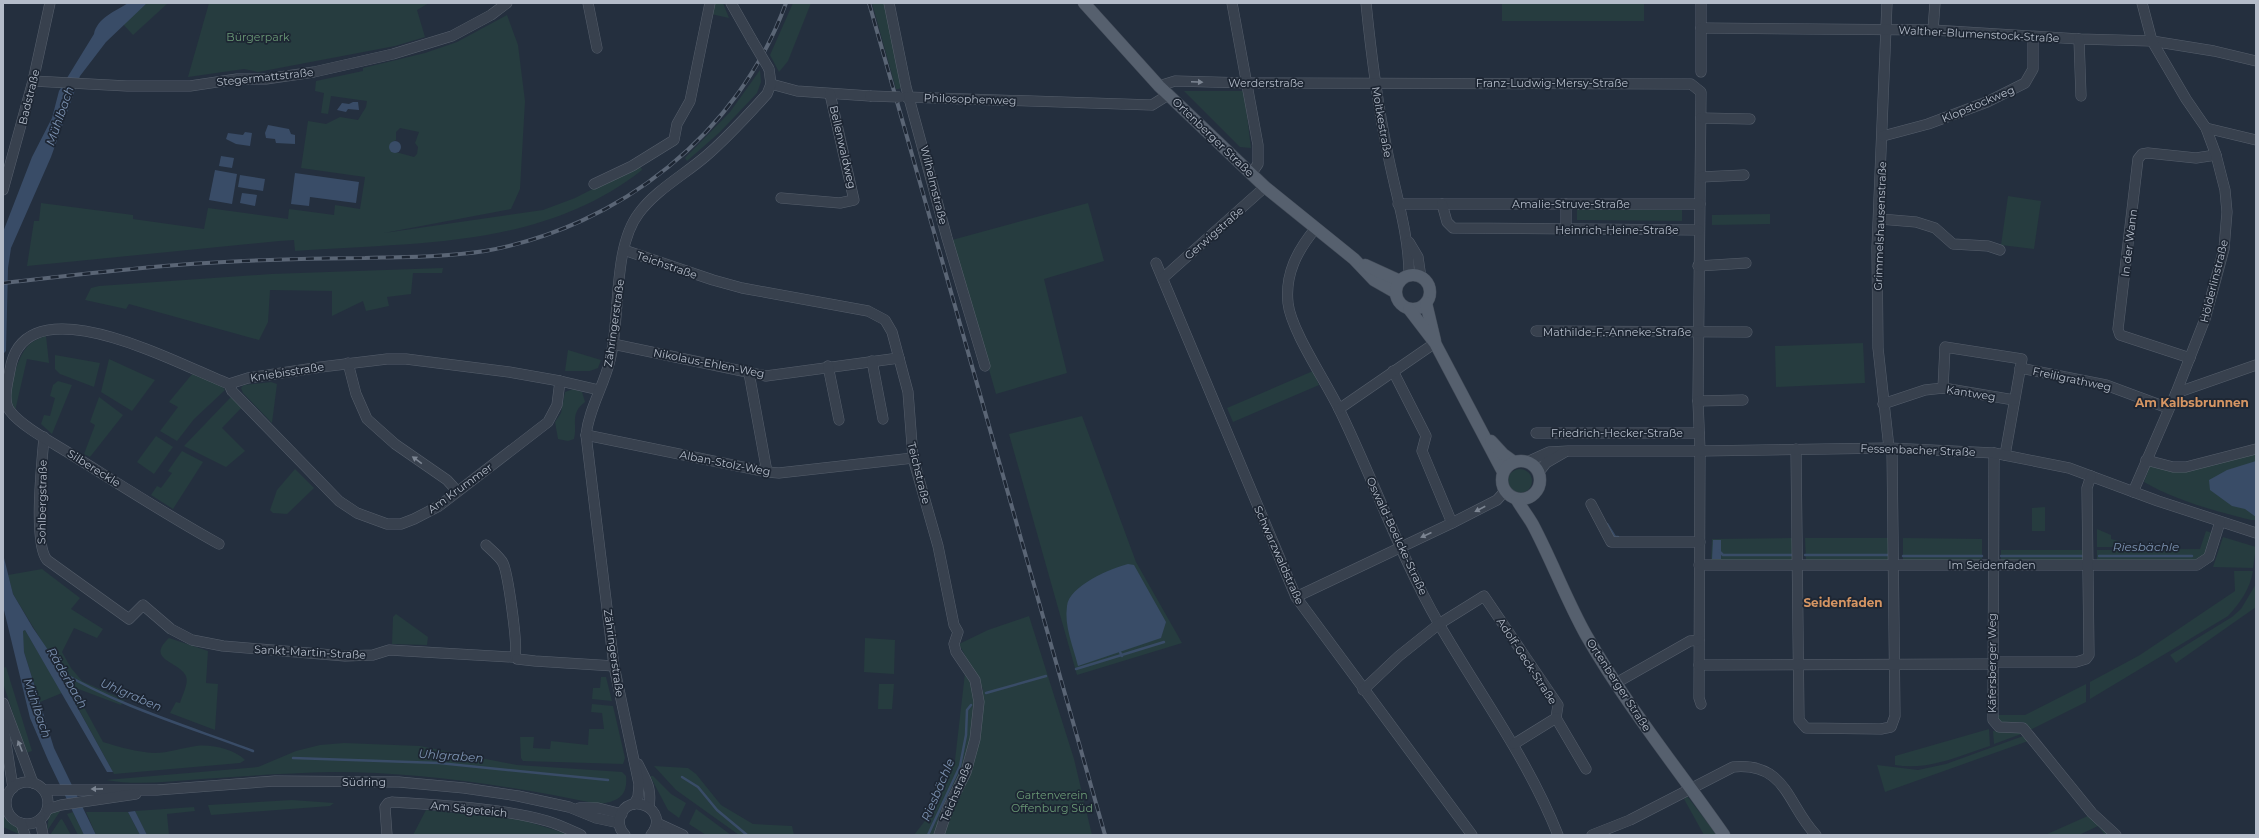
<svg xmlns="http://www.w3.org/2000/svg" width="2259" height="838" font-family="Montserrat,sans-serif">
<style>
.green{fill:#263c3f;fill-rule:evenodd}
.water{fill:#394c67}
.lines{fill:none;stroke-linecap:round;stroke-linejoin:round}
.stream{stroke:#394c67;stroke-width:2.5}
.minor-casing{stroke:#565f6c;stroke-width:11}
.major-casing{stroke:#414a57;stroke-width:13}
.minor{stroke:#38414e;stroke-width:10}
.major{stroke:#56606e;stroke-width:12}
.rail-casing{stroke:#5a6575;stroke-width:4}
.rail{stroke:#1d2633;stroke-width:2.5;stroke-dasharray:8;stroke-linecap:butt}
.minor-bridge-casing{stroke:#565f6c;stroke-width:11;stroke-linecap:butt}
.minor-bridge{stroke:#38414e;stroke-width:10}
.oneway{fill:#7c8592}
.labels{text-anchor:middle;stroke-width:3.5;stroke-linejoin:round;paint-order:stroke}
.street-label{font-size:11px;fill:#b4bcc9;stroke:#1d2633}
.park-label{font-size:11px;fill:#6b9a76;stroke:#1d2633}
.water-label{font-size:12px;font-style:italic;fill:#7c92b1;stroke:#1d2633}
.neighbourhood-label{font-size:12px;font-weight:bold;fill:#d59563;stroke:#1d2633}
</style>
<rect width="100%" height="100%" fill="#242f3e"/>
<g class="green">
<path d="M147,3H168L133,35L123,24Z"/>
<path d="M209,3H429L417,10L425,37L395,46L258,72L244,69L188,77Z"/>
<path d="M714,3H723L729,18L711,14Z"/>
<path d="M793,3H811L788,61L779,72L770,55Z"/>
<path d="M872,3H884L903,84L899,89H896Z"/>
<rect x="1502" y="3" width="142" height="18"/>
<path d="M507,15L518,45L525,101L520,189L511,209L384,233L543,210L575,198L640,165L642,170C541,249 416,242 295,251L294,240L279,241L27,266L34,221H39L41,203L133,215V219L204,229L208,208L288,219L289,209L334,215L335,205L360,209L365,177L301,168L308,121L326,124L340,117L358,120L366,107L367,101L331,96L328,114L321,113L324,93L315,91L316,81L363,71V68L425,53L457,42ZM400,128L419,132L415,143L418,147L417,154L414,157L392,151V142L396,140V132Z"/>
<path d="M760,70L761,82L757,93L720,132L687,161L685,158L730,112Z"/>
<path d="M1184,91H1244L1251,148L1240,147Z"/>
<path d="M2008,196L2041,201L2034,249L2001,245Z"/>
<path d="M1088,203L1104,261L1044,279L1067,373L996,394L952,240Z"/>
<path d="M1577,209L1682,210V221L1577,220Z"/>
<path d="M1770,214V224L1712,225V215Z"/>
<path d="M443,268L442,273H413L411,294L387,297L389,306L366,311L363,301L332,316V291L270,290L268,322L259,340L129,304L126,309L85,300L91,288L99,286L271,274Z"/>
<path d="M46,336L49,363L27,359L15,411C5,399 17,357 27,347C32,341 39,338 46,336Z"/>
<path d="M1863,343L1865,383L1776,387L1775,346Z"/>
<path d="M568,350L601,360L598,368L590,371H565Z"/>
<path d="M55,355L100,363L94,387L60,374L55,369Z"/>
<path d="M109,359L155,380L132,411L101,392Z"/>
<path d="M1313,371L1319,385L1233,422L1227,408Z"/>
<path d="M193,373L222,386L225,390L194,419L177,441L160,431L178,407L169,402Z"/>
<path d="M58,381L72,385L52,434L41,424L44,415L50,416L55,398L50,396L53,385Z"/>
<path d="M271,382L277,384L272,423L243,393L241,388L244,385Z"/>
<path d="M573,389L582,392L585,402C569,414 578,424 574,439L568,441L558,439L555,422L561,413L565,392Z"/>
<path d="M99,397L123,415L90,457L84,454L95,425L90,422Z"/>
<path d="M231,397L242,407L222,428L245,451L226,467L184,446Z"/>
<path d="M1082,416L1136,562L1182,643L1077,675L1009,434Z"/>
<path d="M156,436L173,447L154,474L137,462Z"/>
<path d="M182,451L203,462L173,509L151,495L157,486L161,488L172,473L168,471Z"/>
<path d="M2256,453V520H2251C2215,511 2177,501 2144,482L2150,466L2178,471Z"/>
<circle cx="1520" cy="481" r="12"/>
<path d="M295,469L314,488L287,514L273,513L270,510L277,490Z"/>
<path d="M2045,507V531H2032V508Z"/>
<path d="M2097,529L2111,535V539L2127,543V547H2097Z"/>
<path d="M2206,531L2213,533L2206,554L2199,561L2097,562V550L2200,549Z"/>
<path d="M2223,537L2256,547L2253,568L2213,567Z"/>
<path d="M1792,538L1793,562H1711L1712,539Z"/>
<path d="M1805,538H1890V562H1806Z"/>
<path d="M1903,538L1982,539V561L1903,562Z"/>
<rect x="2001" y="550" width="84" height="11"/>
<path d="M42,569L80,598L71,609L103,629L97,638L74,628L62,652L71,668L82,681L124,700L121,705L73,687L103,742C119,747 137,752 154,753C169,753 181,748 196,746C211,744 234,749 245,760L240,763L114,774L59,673L60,671L13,594L8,575Z"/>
<path d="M2234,571H2253C2250,589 2240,603 2228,616L2090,699V682L2140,655L2235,591Z"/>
<path d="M2256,584V607L2176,663L2170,655L2232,617L2241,609Z"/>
<path d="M396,614L428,637L427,645L392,644L393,617Z"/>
<path d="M1029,616L1074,759L1092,835H944L983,701V689L959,644L988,630Z"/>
<path d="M25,630L62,693L40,702L24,652L22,631Z"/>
<path d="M169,638L208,651L206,683L218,684L215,730L170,713L176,702L180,703C182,696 189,683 186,676C179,661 145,660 169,638Z"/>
<path d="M865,638L895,640L894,674L864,672Z"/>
<path d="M6,667L32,751L26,753L3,683V668Z"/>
<path d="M965,673C982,690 972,737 967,759C961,782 945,812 936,835H914L931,813L955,760Z"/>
<path d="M601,677H606L612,701L592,699L593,688H600Z"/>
<path d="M879,684H894L892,709H878Z"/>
<path d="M2086,684V702L2030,730L2023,722H2000L1995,715H2025Z"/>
<path d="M592,704L613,706L625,758L623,764L523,761L521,758L520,737H534L533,748L550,749L551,741L588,745L589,729H604L602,713L591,712Z"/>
<path d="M1989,729L1990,746C1959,756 1927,771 1895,765V756Z"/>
<path d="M1993,731L2022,732L2024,733L1994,744Z"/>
<path d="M2026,735L2031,740L1885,792L1877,765L1918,770L1946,764Z"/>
<path d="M344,743L420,746L517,765L622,772L626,776C628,796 618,802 598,804C511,786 422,772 332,772C288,773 245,776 202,779C169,781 138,786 106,780L258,767L296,751L320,745Z"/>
<path d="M654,766L688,768L696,774L721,805L753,824L792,826L794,835H739L676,790Z"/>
<path d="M650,776H653L671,794L686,803L679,818L668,810Z"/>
<path d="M1687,796L1717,835H1704L1684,799Z"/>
<path d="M292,800L334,803L330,806L211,815L208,805Z"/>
<path d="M194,807L195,811L167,814L169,835H147L135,811Z"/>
<path d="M60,808L61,810L47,831L49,814Z"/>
<path d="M696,809L731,835H706L689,824Z"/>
<path d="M426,810L522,820L571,835H413Z"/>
<path d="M73,812L84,835H78L67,814Z"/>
<path d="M86,812H128L140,835H96Z"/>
<path d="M2090,815L2114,835H2105L2098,826L2079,835H2045Z"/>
<path d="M3,817L17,827L21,835L3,827Z"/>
<path d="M62,819L71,835H50L60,820Z"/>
</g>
<g class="water">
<path d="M128,3H147L106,42L80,76L51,157L11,248L8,268L6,351L3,354V232L32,157L52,118L59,91L94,34C97,18 116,11 128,3Z"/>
<path d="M353,102H358L359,110L348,109L346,112L337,110L342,103L349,104Z"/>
<path d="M268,125L289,129L291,134L295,135V144L276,143L275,139L266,138L265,133Z"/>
<path d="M245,132L252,133L250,146L236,144L226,139L228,133L243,135Z"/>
<circle cx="395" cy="147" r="6"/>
<path d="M221,156L234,158L232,168L219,166Z"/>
<path d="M215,170L237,174L232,204L209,200Z"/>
<path d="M295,173L359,182L356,203L310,197L309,206L291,204Z"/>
<path d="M240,175L265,179L263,191L238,187Z"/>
<path d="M242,193L257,195L255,206L240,203Z"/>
<path d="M2256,461V517L2245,509L2232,506L2210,490L2209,480L2227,470Z"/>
<path d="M1713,540H1721V559H1712Z"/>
<path d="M3,554L13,594L33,628L59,666V674L113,772H107L25,630L23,631L24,652L54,748L96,835H84L48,760L30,718L3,606Z"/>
<path d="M1128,564L1134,565L1166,622L1161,638L1078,666C1073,646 1064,626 1067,606C1069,586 1111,568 1128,564Z"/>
<path d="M135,811L147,835H140L128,812Z"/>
</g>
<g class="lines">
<g class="stream">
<path d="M1607,524L1615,537H1618"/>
<path d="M1719,551L1723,555H1793"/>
<path d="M1805,555H1890"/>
<path d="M1903,556H1982"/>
<path d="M2001,556H2086"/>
<path d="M2099,556H2192"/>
<path d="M1120,652L1122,656"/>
<path d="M1076,669L1164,642"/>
<path d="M58,670C118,706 187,726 253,751"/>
<path d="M986,693L1046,676"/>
<path d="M293,758L439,763L608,780"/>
<path d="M682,777L698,787L717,810L747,835"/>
<path d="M928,835L960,766L966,735L967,710L971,705"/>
</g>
<g class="minor-casing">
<g id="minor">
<path d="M588,3L597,48"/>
<path d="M731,3L752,40"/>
<path d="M889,3L906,87L947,238L985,366"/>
<path d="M1232,3L1258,145V164L1251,174"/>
<path d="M1366,3C1371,53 1377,101 1387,150C1395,192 1409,233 1409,275"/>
<path d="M1701,3V72"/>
<path d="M1887,3L1877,248L1878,348L1889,448"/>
<path d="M1701,28L1933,30L2079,39L2152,41L2214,51L2256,61"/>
<path d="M1933,30L1935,3"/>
<path d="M2079,39L2081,96"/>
<path d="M33,81L127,86H190L237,79H266L314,72L393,54L452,36L491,15L507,3"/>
<path d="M771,84L797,91L870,96"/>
<path d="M1159,86L1175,81L1248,83L1691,84L1701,92L1698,401L1700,451L1699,698L1701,704"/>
<path d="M906,97L1152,105L1168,95"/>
<path d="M1701,118L1750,119"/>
<path d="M2206,128L2256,140"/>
<path d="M1883,136L1928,124L1987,102L2025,83L2033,69V37"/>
<path d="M1701,177L1744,175"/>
<path d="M594,184L632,166L674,140L677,124L690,101L710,3"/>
<path d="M3,190L33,81L50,3"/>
<path d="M781,198L840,203L854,200L830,94"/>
<path d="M1398,204H1700"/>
<path d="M1442,204L1447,222L1453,228L1699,230"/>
<path d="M1880,219L1916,222L1935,228L1953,244L1988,246L2000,250"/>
<path d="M1315,229C1297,251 1285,274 1288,303C1291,331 1327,383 1340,411C1374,481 1400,556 1439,624C1480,695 1528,759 1558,835"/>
<path d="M1566,230V204"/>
<path d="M1409,242L1418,257L1421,278"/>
<path d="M624,250L713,280L742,288L868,311L885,320L892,332L908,392L913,458L938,546L954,625L958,632L954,644L956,652L975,680L979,702L975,739L966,772L948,808L939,835"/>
<path d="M1156,263L1296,597L1472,835"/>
<path d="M1698,266L1746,263"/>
<path d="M1163,278L1265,187"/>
<path d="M1536,331L1747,332"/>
<path d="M613,344L766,376L899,358"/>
<path d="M2190,358L2120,335L2118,329L2138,159L2142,154L2148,153L2196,158L2216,155"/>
<path d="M872,361L883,419"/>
<path d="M348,363L356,394L367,419L395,444L447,480L457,491"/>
<path d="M828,366L839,420"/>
<path d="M2020,368L2106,385L2168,408"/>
<path d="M1393,371L1426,436L1422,451L1452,523"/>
<path d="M749,373L767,472"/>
<path d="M229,384L232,391L339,501L357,513L387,524H401L414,519L439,506L548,422L557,405L560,381"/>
<path d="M1943,388L1945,347L2022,359L2005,455"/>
<path d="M2176,393L2256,365"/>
<path d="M1698,401L1743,400"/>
<path d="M1883,404L1925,390L1943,388L2014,400"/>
<path d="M1339,409L1435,343"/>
<path d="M1536,433H1699"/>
<path d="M586,435L767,472L779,473L913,458"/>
<path d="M44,437C42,462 33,543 47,560L129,619L143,605L171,629L192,640L223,646L345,656L373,655L389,650L512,657"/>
<path d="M1796,449L1799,720L1806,728L1881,729L1891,727L1895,716L1892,448"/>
<path d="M1994,453L1993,720L1999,727L2023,728L2092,813L2116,835"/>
<path d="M2146,460L2173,467H2186L2256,449"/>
<path d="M1527,462L1549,452L1568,451H1700L1889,448L1994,453L2069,468L2158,501L2256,533"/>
<path d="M1539,472L1546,463L1565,452"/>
<path d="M2133,492L2176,393L2205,319L2224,249L2227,212L2225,190L2216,155L2206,128L2186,99L2152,41L2142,3"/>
<path d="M1591,504L1611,542H1700"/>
<path d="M219,544C168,516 119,484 69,453C53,443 21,426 10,411C2,401 8,382 10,370C24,278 183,367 229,384L248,378L321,367L387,359H406L509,372L560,381L599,390"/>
<path d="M486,545C491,550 500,557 503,563C508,574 518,645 515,656"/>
<path d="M1699,565H2197L2209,557L2220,522"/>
<path d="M1296,597L1452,523L1497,500L1505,491"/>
<path d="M517,659L535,661L614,666"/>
<path d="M1993,662H2076L2086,659L2089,655L2087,488L2091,476"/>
<path d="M1699,665L1993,664"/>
<path d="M1616,683L1690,641L1699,640"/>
<path d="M1363,690L1399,656L1439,624L1484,596L1558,705L1556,718L1514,744"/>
<path d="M3,703L33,783"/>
<path d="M1556,718L1586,769"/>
<path d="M3,724L13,788"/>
<path d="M638,764C646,781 652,787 649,807"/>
<circle cx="27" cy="803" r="21"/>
<path d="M44,790H157L275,781L399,782L464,788L518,796L569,807L596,818L619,823"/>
<path d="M634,804L638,797L639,784L614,666L586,435C589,408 604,386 610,360C621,318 612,248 639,213C656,190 684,175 706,156C727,138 748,115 767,94L771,84L769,69"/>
<path d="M579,808H598L622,814"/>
<path d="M48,809L61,805L136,794"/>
<path d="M40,820L43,835"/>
<path d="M21,823L25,835"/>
<path d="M657,823L683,835"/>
<path d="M654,831L666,835"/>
<path d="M387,835L385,807L388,803L392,802C439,805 502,808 547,821C558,824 570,830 581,835"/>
<path d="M625,835C620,830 618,824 620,817C627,790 672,809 651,835"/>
<path d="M1592,835L1630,820L1733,767C1787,762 1787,805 1816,835"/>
</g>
</g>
<g class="major-casing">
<g id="major">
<path d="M1084,3L1159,86L1265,187L1354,259L1374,280L1395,292"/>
<path d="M1365,265L1400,281"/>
<circle cx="1413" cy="292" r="17"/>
<path d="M1426,303L1435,341"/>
<path d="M1409,309L1435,343L1503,472"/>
<path d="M1491,441L1503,454L1514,462"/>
<circle cx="1521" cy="480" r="19"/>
<path d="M1517,500C1522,509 1528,516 1533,525C1552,561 1566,599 1586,635C1626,705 1678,769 1724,835"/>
</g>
</g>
<use href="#minor" class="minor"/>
<use href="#major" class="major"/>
<g class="rail-casing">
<g id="rail">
<path d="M869,3L1105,835"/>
<path d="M3,283C83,274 164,264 244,261C284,259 324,258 365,258C405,257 446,257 485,251C620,227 739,133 786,3"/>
</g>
</g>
<use href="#rail" class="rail"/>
<g class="minor-bridge-casing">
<g id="minor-bridge">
<path d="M752,40L769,69"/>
<path d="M870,96L900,97"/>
</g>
</g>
<use href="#minor-bridge" class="minor-bridge"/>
</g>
<defs><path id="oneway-solid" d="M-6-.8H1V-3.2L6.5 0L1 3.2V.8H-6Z"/></defs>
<g class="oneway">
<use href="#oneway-solid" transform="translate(1197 82) rotate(2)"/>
<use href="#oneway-solid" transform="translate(417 460) rotate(-144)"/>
<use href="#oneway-solid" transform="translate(1480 509) rotate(152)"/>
<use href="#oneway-solid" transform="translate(1426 535) rotate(156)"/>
<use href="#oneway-solid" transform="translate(20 746) rotate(-112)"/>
<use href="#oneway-solid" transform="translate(97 789) rotate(179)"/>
</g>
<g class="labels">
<g class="street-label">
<text transform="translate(1979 34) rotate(3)" y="4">Walther-Blumenstock-Straße</text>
<text transform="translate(265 77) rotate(-6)" y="4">Stegermattstraße</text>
<text x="1266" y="87">Werderstraße</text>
<text x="1552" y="87">Franz-Ludwig-Mersy-Straße</text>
<text transform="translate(29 97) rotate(-76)" y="4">Badstraße</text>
<text transform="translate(970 99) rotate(2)" y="4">Philosophenweg</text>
<text transform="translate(1978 104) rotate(-23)" y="4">Klopstockweg</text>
<text transform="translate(1382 122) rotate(80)" y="4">Moltkestraße</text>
<text transform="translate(1213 137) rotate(44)" y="4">Ortenberger Straße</text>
<text transform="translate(843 147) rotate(77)" y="4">Bellenwaldweg</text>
<text transform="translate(934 185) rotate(76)" y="4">Wilhelmstraße</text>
<text x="1571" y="208">Amalie-Struve-Straße</text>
<text transform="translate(1880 226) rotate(-88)" y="4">Grimmelshausenstraße</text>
<text x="1617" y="234">Heinrich-Heine-Straße</text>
<text transform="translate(1214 233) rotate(-41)" y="4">Gerwigstraße</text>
<text transform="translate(2129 243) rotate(-83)" y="4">In der Wann</text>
<text transform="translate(667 265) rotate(19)" y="4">Teichstraße</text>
<text transform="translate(2214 281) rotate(-76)" y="4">Hölderlinstraße</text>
<text transform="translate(614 323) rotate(-82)" y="4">Zähringerstraße</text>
<text x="1617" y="336">Mathilde-F.-Anneke-Straße</text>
<text transform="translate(709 363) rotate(11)" y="4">Nikolaus-Ehlen-Weg</text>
<text transform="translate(287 372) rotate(-9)" y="4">Kniebisstraße</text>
<text transform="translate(2072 379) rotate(12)" y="4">Freiligrathweg</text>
<text transform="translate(1971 393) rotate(9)" y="4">Kantweg</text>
<text x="1617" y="437">Friedrich-Hecker-Straße</text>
<text transform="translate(1918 450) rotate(2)" y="4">Fessenbacher Straße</text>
<text transform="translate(725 463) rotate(11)" y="4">Alban-Stolz-Weg</text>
<text transform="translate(94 468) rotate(32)" y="4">Silbereckle</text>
<text transform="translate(919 473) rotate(76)" y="4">Teichstraße</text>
<text transform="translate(460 488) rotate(-36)" y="4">Am Krummer</text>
<text transform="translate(42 502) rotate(-89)" y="4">Sohlbergstraße</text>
<text transform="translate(1397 536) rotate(65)" y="4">Oswald-Boelcke-Straße</text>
<text transform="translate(1279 555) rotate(66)" y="4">Schwarzwaldstraße</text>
<text x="1992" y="569">Im Seidenfaden</text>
<text transform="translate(310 652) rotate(3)" y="4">Sankt-Martin-Straße</text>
<text transform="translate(614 653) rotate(82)" y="4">Zähringerstraße</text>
<text transform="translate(1527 661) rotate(57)" y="4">Adolf-Geck-Straße</text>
<text transform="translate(1992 663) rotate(-90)" y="4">Käfersberger Weg</text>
<text transform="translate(1619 685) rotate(57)" y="4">Ortenberger Straße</text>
<text x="364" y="786">Südring</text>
<text transform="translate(956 792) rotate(-67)" y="4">Teichstraße</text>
<text transform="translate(469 809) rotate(6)" y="4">Am Sägeteich</text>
</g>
<g class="park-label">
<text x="258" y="41">Bürgerpark</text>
<text x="1052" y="799">Gartenverein<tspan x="1052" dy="13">Offenburg Süd</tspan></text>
</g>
<g class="water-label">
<text transform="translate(60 116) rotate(-71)" y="4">Mühlbach</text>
<text x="2146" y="551">Riesbächle</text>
<text transform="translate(67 678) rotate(60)" y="4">Räderbach</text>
<text transform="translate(131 695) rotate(23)" y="4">Uhlgraben</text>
<text transform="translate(37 708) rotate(71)" y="4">Mühlbach</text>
<text transform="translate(451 756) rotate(4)" y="4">Uhlgraben</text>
<text transform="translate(938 790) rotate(-67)" y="4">Riesbächle</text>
</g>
<g class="neighbourhood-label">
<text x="2192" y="407">Am Kalbsbrunnen</text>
<text x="1843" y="607">Seidenfaden</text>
</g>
</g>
<rect width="2259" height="838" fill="none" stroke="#b4bcc9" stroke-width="8"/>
</svg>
